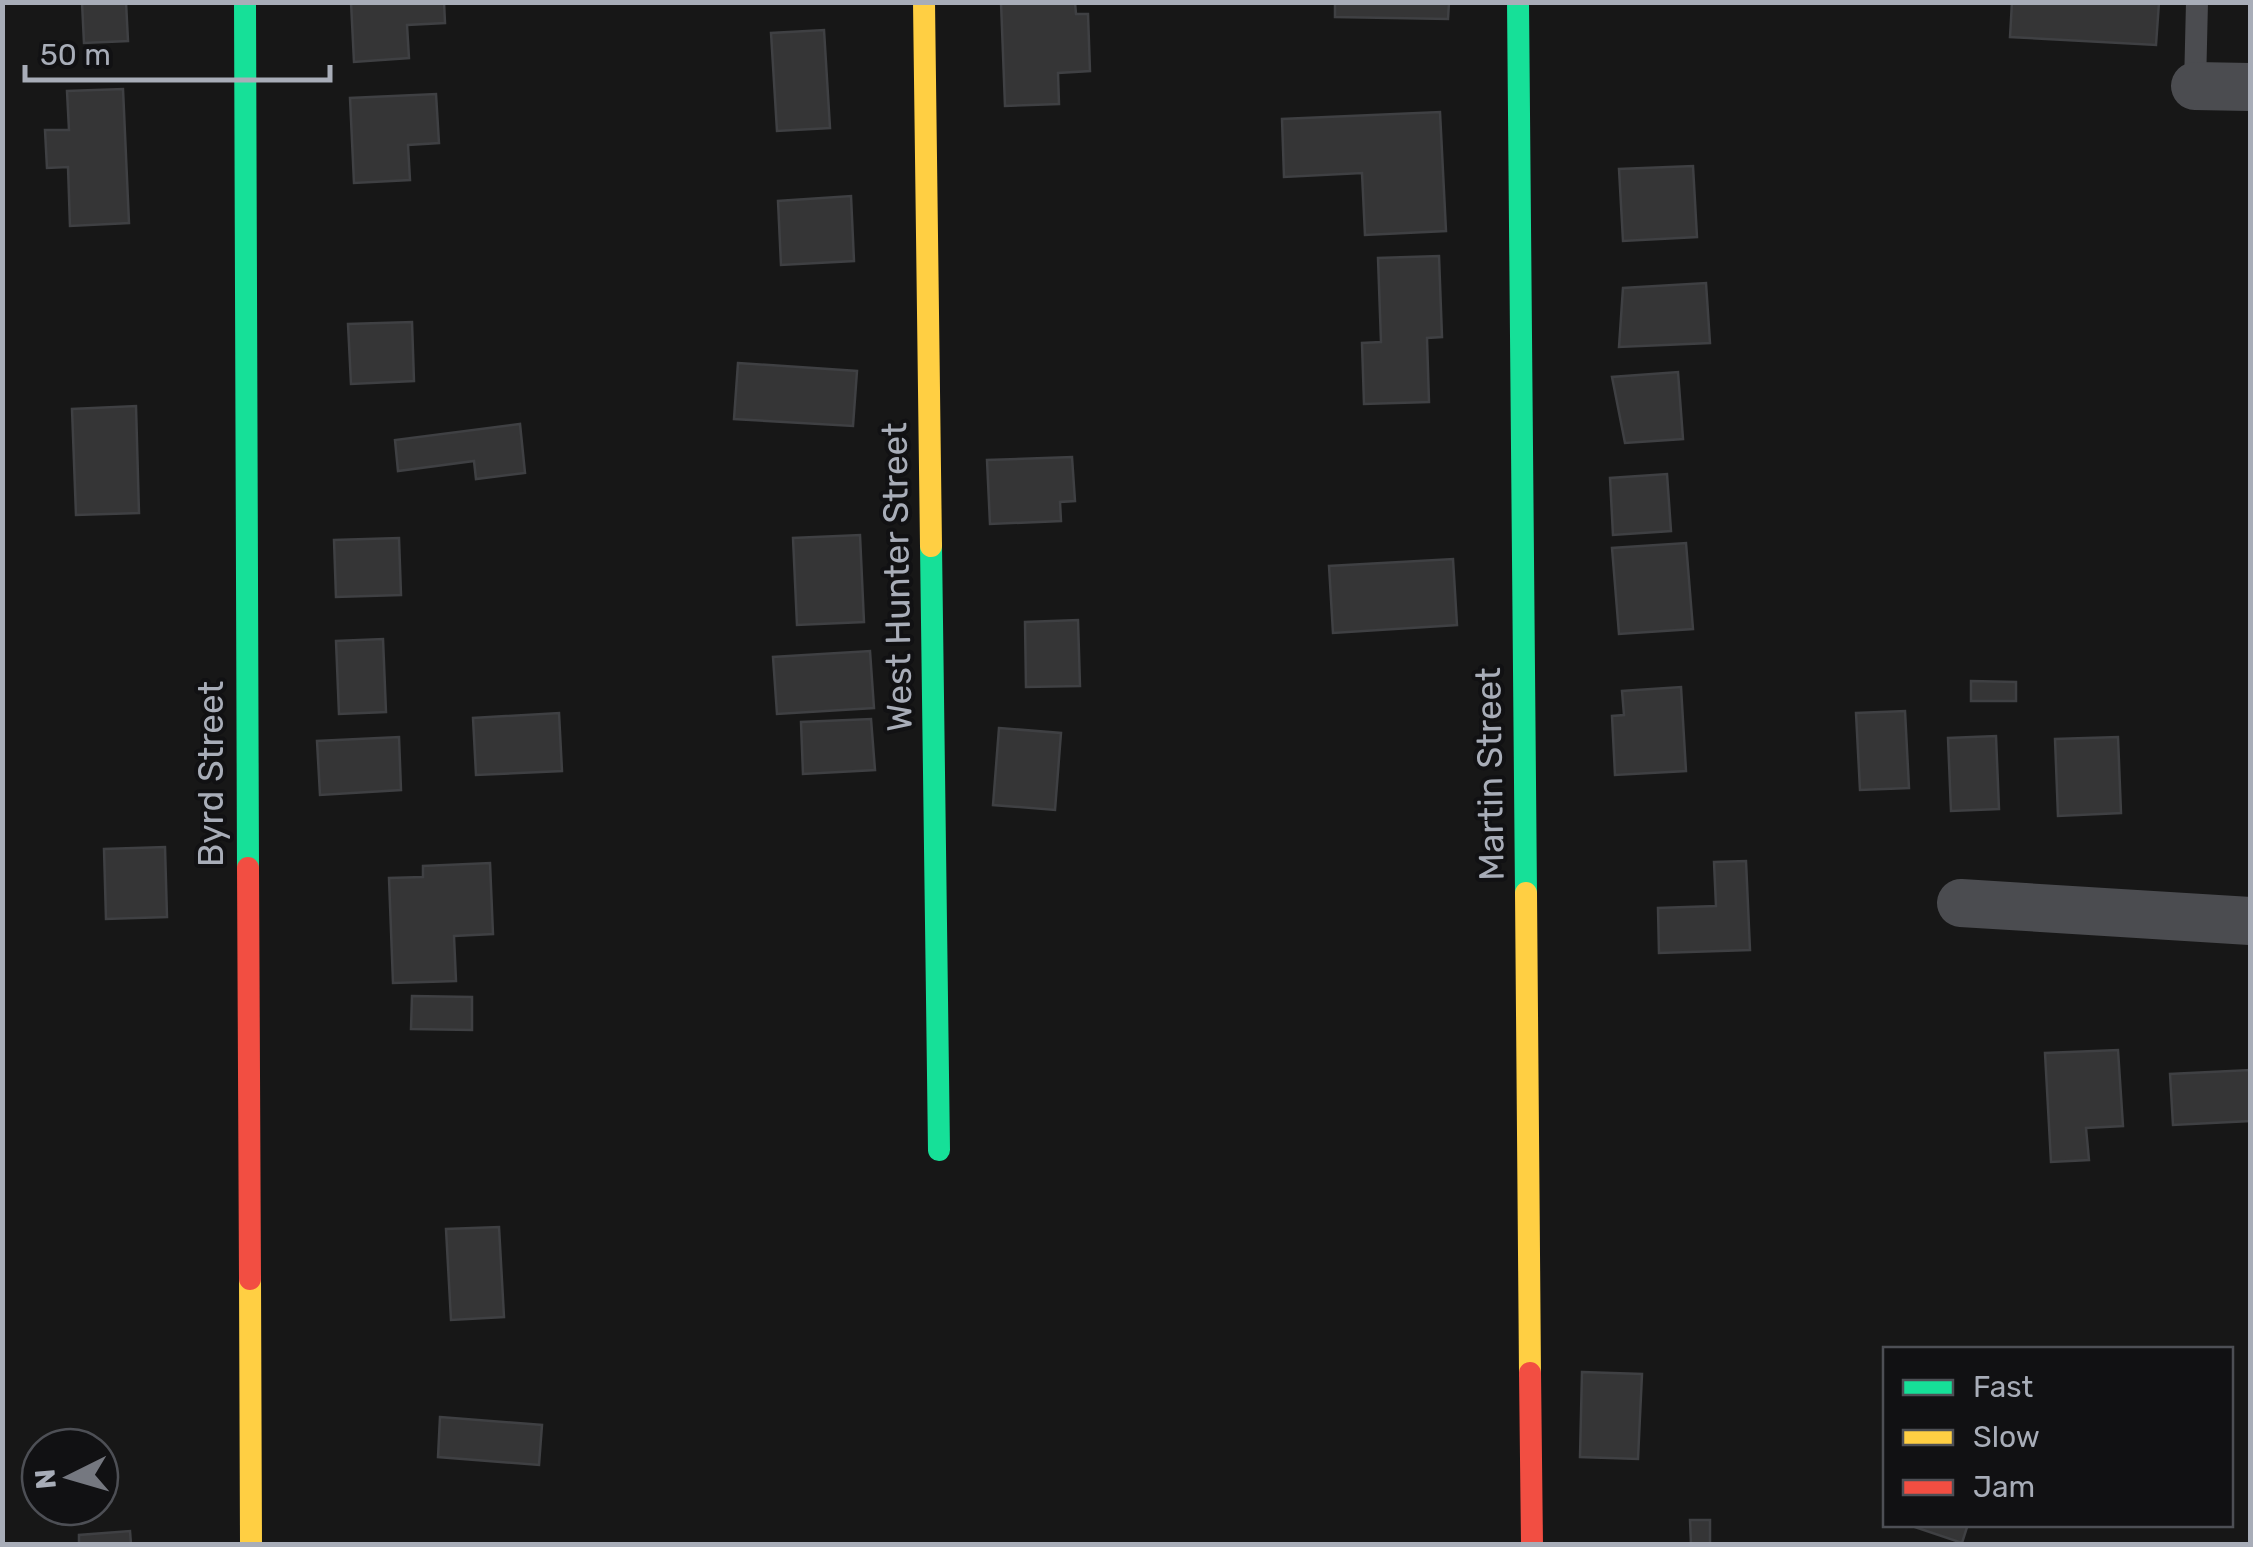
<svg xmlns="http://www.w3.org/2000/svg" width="2253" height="1547" font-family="Rubik,sans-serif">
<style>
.building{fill:#353536;stroke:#3f4043;stroke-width:2.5}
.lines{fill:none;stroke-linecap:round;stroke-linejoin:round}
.lane{stroke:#4b4c50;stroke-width:22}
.street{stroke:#4b4c50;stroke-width:48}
.fast{stroke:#16e098;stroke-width:22}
.slow{stroke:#ffcf43;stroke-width:22}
.jam{stroke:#f24e42;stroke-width:22}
.labels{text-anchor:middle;stroke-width:8;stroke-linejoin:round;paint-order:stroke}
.street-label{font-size:35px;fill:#a8adb8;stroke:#111113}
</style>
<rect width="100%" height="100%" fill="#171717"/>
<g class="building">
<path d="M82,2H126L128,41L84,43Z"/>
<path d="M351,2H444L445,23L407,25L409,58L354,62Z"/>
<path d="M1001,2H1075L1076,14H1088L1090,71L1058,73L1059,104L1005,106Z"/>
<path d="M1335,2H1449L1448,19L1335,17Z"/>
<path d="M2012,2H2159L2156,45L2010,37Z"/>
<path d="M824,30L830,128L777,131L771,33Z"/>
<path d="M123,89L129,223L70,226L68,167L47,168L45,130H69L67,91Z"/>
<path d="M436,94L439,143L408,145L410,180L354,183L350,98Z"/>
<path d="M1440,112L1446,231L1365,235L1362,173L1284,177L1282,119Z"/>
<path d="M1693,166L1697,237L1623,241L1619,169Z"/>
<path d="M851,196L854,261L781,265L778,201Z"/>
<path d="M1439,256L1442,337L1427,338L1429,402L1364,404L1362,343L1381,342L1378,258Z"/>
<path d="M1706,283L1710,343L1619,347L1623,288Z"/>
<path d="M412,322L414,381L351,384L348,324Z"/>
<path d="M738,363L857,371L853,426L734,419Z"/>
<path d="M1678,372L1683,439L1625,443L1612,377Z"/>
<path d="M136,406L139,513L76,515L72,409Z"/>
<path d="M520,424L525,473L476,479L474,461L398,471L395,440Z"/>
<path d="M1072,457L1075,501L1060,502L1061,521L990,524L987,460Z"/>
<path d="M1667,474L1671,531L1613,535L1610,478Z"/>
<path d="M860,535L864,622L797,625L793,538Z"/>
<path d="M399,538L401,595L336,597L334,540Z"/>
<path d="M1686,543L1693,629L1619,634L1612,548Z"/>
<path d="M1453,559L1457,625L1333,633L1329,566Z"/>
<path d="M1078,620L1080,686L1026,687L1025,622Z"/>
<path d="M383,639L386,712L339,714L336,641Z"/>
<path d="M870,651L874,708L777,714L773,657Z"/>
<path d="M1971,681L2016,682V701H1971Z"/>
<path d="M1681,687L1686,771L1615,775L1612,716L1624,715L1622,691Z"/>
<path d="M1905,711L1909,788L1860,790L1856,713Z"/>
<path d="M559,713L562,771L476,775L473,718Z"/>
<path d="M871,719L875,770L803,774L801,722Z"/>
<path d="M999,728L1061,733L1055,810L993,805Z"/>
<path d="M1996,736L1999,809L1951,811L1948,738Z"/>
<path d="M399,737L401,790L320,795L317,741Z"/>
<path d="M2118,737L2121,813L2058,816L2055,739Z"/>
<path d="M165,847L167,917L106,919L104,849Z"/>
<path d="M1746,861L1750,950L1659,953L1658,908L1716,906L1714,862Z"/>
<path d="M490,863L493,934L454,936L456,981L393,983L389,878L423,877V866Z"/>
<path d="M412,996L472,997V1030L411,1029Z"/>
<path d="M2118,1050L2123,1126L2086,1128L2089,1160L2051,1162L2045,1053Z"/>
<path d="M2250,1070V1121L2173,1125L2170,1074Z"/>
<path d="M499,1227L504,1317L451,1320L446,1229Z"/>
<path d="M1582,1372L1642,1374L1638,1459L1580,1457Z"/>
<path d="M440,1417L542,1425L539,1465L438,1457Z"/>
<path d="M1690,1520H1710V1544H1691Z"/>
<path d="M1906,1524H1968L1962,1543Z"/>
<path d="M130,1531L131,1544H79V1535Z"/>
</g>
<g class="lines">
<path class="lane" d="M2195,86L2197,2"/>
<g class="street">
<path d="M2195,86L2250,87"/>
<path d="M1961,903L2250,921"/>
</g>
<g class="fast">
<path d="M245,2L248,868"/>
<path d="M1518,2L1526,893"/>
<path d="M931,546L939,1150"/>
</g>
<g class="slow">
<path d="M924,2L931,546"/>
<path d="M1526,893L1530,1373"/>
<path d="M250,1279L251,1544"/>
</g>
<g class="jam">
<path d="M248,868L250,1279"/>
<path d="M1530,1373L1532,1544"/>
</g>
</g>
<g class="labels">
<g class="street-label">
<text transform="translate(897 577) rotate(-91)" y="12">West Hunter Street</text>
<text transform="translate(211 774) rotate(-90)" y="12">Byrd Street</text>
<text transform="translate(1490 774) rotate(-91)" y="12">Martin Street</text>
</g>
</g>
<rect width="2253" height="1547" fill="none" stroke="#a8adb8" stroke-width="10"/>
<rect x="1883" y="1347" width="350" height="180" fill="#111113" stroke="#4d4f55" stroke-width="2.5"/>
<rect x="1903" y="1380" width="50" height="15" fill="#16e098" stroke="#4d4f55" stroke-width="2.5"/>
<text x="1973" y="1397" font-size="30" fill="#a8adb8">Fast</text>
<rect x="1903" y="1430" width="50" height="15" fill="#ffcf43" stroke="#4d4f55" stroke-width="2.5"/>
<text x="1973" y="1447" font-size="30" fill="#a8adb8">Slow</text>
<rect x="1903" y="1480" width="50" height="15" fill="#f24e42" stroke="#4d4f55" stroke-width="2.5"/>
<text x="1973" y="1497" font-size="30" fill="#a8adb8">Jam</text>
<g transform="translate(70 1477) rotate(265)"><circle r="48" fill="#111113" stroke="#4d4f55" stroke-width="2.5"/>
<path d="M0-8L18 38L0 25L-18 38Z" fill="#757880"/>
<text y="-15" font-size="28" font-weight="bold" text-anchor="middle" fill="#a8adb8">N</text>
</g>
<path d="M25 65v15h305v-15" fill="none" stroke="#a8adb8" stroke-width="5"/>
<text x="40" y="65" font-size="30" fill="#a8adb8" stroke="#111113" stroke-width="8" paint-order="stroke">50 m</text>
</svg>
